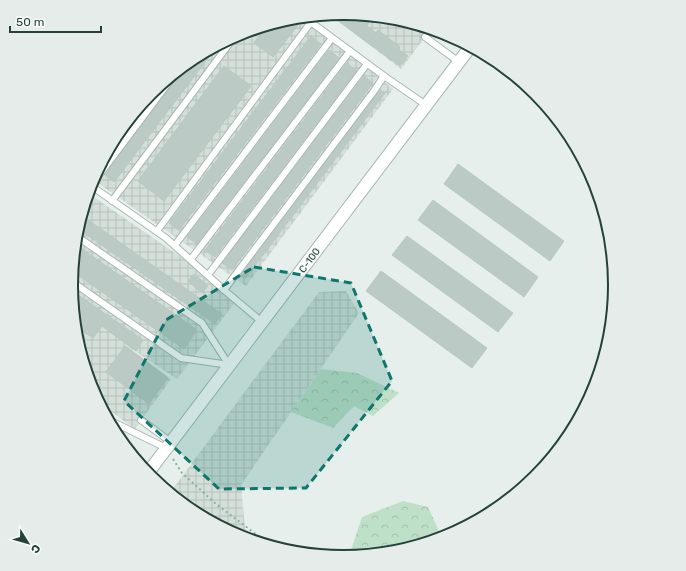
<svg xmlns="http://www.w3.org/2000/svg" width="686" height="571" font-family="Rubik,sans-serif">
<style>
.industrial{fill:url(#industrial-grid)}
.forest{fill:url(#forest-crowns)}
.building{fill:#bbcac4;stroke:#b8c9c2}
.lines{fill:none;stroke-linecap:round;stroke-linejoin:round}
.service-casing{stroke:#a8b8b2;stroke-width:8}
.minor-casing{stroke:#a8b8b2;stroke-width:14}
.path{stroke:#86b3a5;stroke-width:2;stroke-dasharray:2 3;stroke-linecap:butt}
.service{stroke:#fff;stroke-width:6}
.minor{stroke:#fff;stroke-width:12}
.marked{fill:#0f766e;fill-opacity:0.2;stroke:#0f766e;stroke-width:3;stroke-dasharray:8 5;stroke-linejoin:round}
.labels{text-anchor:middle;stroke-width:3;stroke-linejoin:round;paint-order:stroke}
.street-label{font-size:10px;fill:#24423a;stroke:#f7fbf9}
.rim{fill:none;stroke:#24423a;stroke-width:2}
</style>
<defs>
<pattern id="industrial-grid" width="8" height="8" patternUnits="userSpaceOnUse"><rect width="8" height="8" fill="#d4dfda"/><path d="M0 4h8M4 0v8" fill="none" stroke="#b6c1bc"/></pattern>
<pattern id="forest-crowns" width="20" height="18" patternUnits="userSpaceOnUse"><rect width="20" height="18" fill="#bfe0c8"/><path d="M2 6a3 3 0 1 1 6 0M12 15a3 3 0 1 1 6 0" fill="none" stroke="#a4c1ad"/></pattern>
</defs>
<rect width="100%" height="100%" fill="#e6efeb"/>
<g class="industrial">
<path d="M343,13L396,18L431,29L401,69L329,14Z"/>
<path d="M304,17L393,89L246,286L92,179L117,134L150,93L192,59L239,34L290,18Z"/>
<path d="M88,193L239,297L177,379L124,344L171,379L135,429L98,402L91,390L82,361L85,357H83L81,355L76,338L71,285L76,232Z"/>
<path d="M346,291L359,313L241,485L245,529L265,545L239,537L191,512L169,494L319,292Z"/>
</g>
<g class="forest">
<path d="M321,369L357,373L399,393L373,416L354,406L333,428L291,412Z"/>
<path d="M403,501L428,507L439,531L434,541L396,553L349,557V556L362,517Z"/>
</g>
<g class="building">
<path d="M342,13L357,14L369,23L367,26L376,33L368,43L337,20Z"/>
<path d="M290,18L298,25L273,57L254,43L262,32L257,28Z"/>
<path d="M378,30L400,47L399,50L408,56L400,66L368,43Z"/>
<path d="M311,36L321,44L179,230L169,223Z"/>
<path d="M218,45L114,182L104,174L192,59Z"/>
<path d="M329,50L339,58L197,244L187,237Z"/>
<path d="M347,63L356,71L215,257L205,250Z"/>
<path d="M224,66L251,86L164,201L138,181Z"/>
<path d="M364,76L373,83L232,270L222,263Z"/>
<path d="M164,82L94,175L117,134L150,93Z"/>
<path d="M380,90L385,93L245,279L240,275Z"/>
<path d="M458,164L564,241L550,261L444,184Z"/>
<path d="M433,200L538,277L524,297L418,220Z"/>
<path d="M81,215L222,314L215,324L77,228Z"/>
<path d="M407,236L513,313L498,332L392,255Z"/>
<path d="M75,244L197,330L184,349L72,271Z"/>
<path d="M381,271L487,348L472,368L366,291Z"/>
<path d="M194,274L208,286L202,293L188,281Z"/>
<path d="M71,290L143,340L136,351L102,326L93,338L74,326Z"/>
<path d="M125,346L168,378L149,404L106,372Z"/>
</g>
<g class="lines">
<g class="service-casing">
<g id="service">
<path d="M304,17L384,76L426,105"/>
<path d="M425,37L459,62"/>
<path d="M90,185L166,238L224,290L262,322"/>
<path d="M91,186L178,70"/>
<path d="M112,201L235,36"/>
<path d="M157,231L311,22"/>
<path d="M75,235L202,323L229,365"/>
<path d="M175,245L332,38"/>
<path d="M191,259L350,51"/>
<path d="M208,275L367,64"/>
<path d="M71,281L181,358L229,365"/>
<path d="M224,290L374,91L384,76"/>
<path d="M107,419L166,448"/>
<path d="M141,420L171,442"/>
</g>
</g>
<g class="minor-casing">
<path id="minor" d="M147,474L471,46"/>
</g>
<path class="path" d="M173,459L182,473L216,504L273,547L291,553"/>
<use href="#service" class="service"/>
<use href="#minor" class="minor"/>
</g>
<path class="marked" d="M254,267L351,283L392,381L306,488L219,489L124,401L166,320Z"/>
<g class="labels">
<g class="street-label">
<text transform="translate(309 260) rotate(-53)" y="4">С-100</text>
</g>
</g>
<path d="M0 0H686V571H0ZM78 285a265 265 0 1 1 530 0a265 265 0 1 1-530 0Z" fill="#e6ecea" fill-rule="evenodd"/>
<path class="rim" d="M78 285a265 265 0 1 1 530 0a265 265 0 1 1-530 0Z"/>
<g transform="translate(28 543) rotate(127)" stroke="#f7fbf9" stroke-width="3" paint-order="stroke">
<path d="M0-3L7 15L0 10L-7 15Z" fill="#24423a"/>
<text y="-6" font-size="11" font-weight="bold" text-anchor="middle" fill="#24423a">С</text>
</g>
<path d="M10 26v6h91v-6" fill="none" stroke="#24423a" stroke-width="2"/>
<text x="16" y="26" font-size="12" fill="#24423a" stroke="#f7fbf9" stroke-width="3" paint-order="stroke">50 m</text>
</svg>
